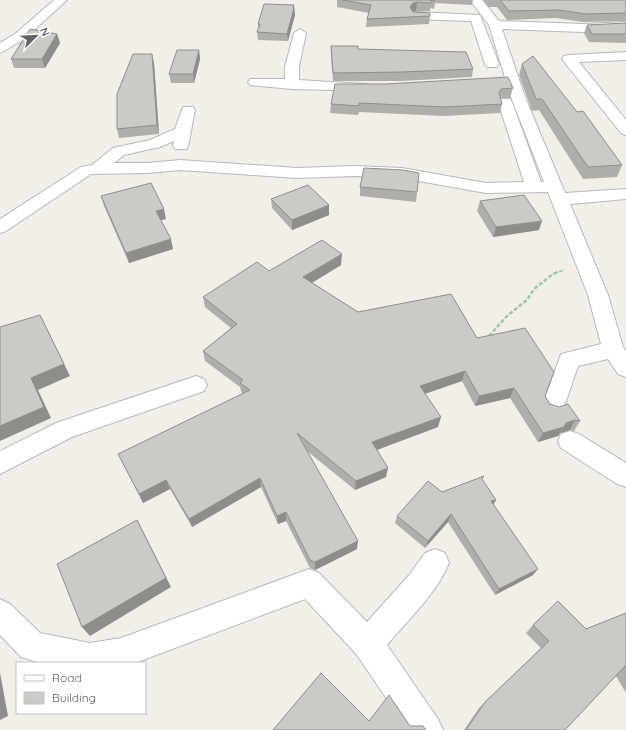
<svg xmlns="http://www.w3.org/2000/svg" width="626" height="730" font-family="Quicksand,sans-serif">
<style>
.lines{fill:none;stroke-linecap:round;stroke-linejoin:round}
.street-casing{stroke:#b5b8bc;stroke-width:2}
.path-far1{stroke:#9cc7a9;stroke-width:2;stroke-dasharray:3 1.5;stroke-linecap:butt}
.path{stroke:#9cc7a9;stroke-width:2.5;stroke-dasharray:4 2;stroke-linecap:butt}
.street{fill:#fff;fill-rule:evenodd}
.wall{fill:#afaea9}
.shaded-wall{fill:#8f8d8a}
.building{fill:#cccac5;stroke:#8f8d8a}
</style>
<rect width="100%" height="100%" fill="#f1efe8"/>
<g class="lines">
<g class="street-casing">
<g id="street">
<path d="M54,0H67L23,40L0,53V43L15,34Z"/>
<path d="M470,0H482L499,21L583,24L626,22V30L583,32L502,29L525,97L565,193L626,189V199L570,204L608,295L623,347L626,351V377L618,374L608,359L578,366L562,413L554,415L546,413L542,406L561,354L601,344L588,295L548,192L486,193L402,178L355,176L297,178L180,170L148,173L91,174L6,231L0,233V219L81,167L92,165L113,148L150,140L175,129L183,107H193L195,110C193,118 189,146 187,149H175L173,146L174,141L160,147L124,155L114,163H148L180,160L297,168L355,166L402,168L486,183L524,182L498,102L500,99H510L512,102L541,182H544L511,97L489,25Z"/>
<path d="M416,12L480,15L499,64L497,67H487L485,64L471,21L412,19L410,16L412,13Z"/>
<path d="M300,29L306,33L299,67V80L364,84L369,85L371,88L369,91L292,89L250,85L248,82L250,79H285V67L294,33Z"/>
<path d="M626,52V60L579,62L626,120V135L621,133L562,59L564,56L569,55Z"/>
<path d="M196,376L204,379L207,385L204,391L72,437L0,474V451L56,423Z"/>
<path d="M570,431L579,434L626,463V487L617,484L561,448L558,441L561,434Z"/>
<path d="M435,549L445,553L449,563C436,594 408,620 387,645L438,719L443,730H408L357,655L305,599L135,663H41L21,657L0,635V599L10,604L40,633L90,643L121,638L309,569L319,573L367,622L410,574L425,553Z"/>
</g>
</g>
<path class="path-far1" d="M555,273L564,270"/>
<path class="path" d="M489,336L508,315L527,300L534,289L553,274L558,272"/>
<use href="#street" class="street"/>
</g>
<g class="wall">
<path d="M337,0H473L472,5L435,3L434,9L430,8V11H413V12L430,16L429,24L366,27L367,19L369,13L337,7Z"/>
<path d="M483,0H626V21L583,22L556,18L507,20L497,7H489Z"/>
<path d="M294,5L295,15L288,41L258,40L257,32L258,30V24Z"/>
<path d="M626,23V43L589,42L584,33L587,25Z"/>
<path d="M57,34L60,43L45,68H14L11,59Z"/>
<path d="M331,46L358,49L473,69L472,77L402,81H333L331,54Z"/>
<path d="M199,50L200,59L194,83H171L169,74Z"/>
<path d="M154,63L159,134L119,138L117,129Z"/>
<path d="M522,64L577,112L622,165L617,177L583,179L539,110L532,111L519,75Z"/>
<path d="M335,84L513,88L510,98H500L502,104L500,113L444,116L359,112L358,115L330,113L331,104Z"/>
<path d="M360,187L417,192L416,202L360,196Z"/>
<path d="M101,196L166,219L160,220L173,249L129,263L104,206Z"/>
<path d="M271,199L329,215L292,230L272,208Z"/>
<path d="M480,201L539,230L493,237L477,211Z"/>
<path d="M341,265L312,283L358,312L477,338L545,396L550,404L580,421L574,431L570,430L561,433L558,436L538,442L510,398L475,406L462,381L425,394L438,427L377,450L386,477L355,490L307,451L357,549L315,570L310,568L286,521L278,524L261,487L192,527L170,489L143,503L123,463L242,394L240,387L205,361L203,351L231,328L205,307L203,297L269,271Z"/>
<path d="M484,476L482,480L496,500L493,504L533,575L495,595L448,522L425,548L395,523L397,516L442,492Z"/>
<path d="M626,613V693L616,676L565,730H464L479,708L541,648L526,633L533,625L586,629Z"/>
</g>
<g class="shaded-wall">
<path d="M417,2L416,11L412,12L410,7L413,3Z"/>
<path d="M294,5V11V8L295,15L288,41L287,34Z"/>
<path d="M57,34L60,43L45,68L42,59Z"/>
<path d="M199,50L200,59L194,83L193,74Z"/>
<path d="M152,54L154,63L159,134L157,125Z"/>
<path d="M329,205V215L292,230V220Z"/>
<path d="M164,209L166,219L158,221L156,211Z"/>
<path d="M542,221L539,230L493,237L496,227Z"/>
<path d="M171,239L173,249L129,263L126,253Z"/>
<path d="M342,254L341,265L303,288V277Z"/>
<path d="M40,315L70,376L38,390L51,418L0,441V426L31,378Z"/>
<path d="M465,371L462,381L418,396L420,386Z"/>
<path d="M514,388L510,398L475,406L479,396Z"/>
<path d="M441,417L438,427L371,452L372,442Z"/>
<path d="M575,420L570,430L561,433L566,423Z"/>
<path d="M564,427L558,436L538,442L543,433Z"/>
<path d="M388,468L386,477L355,490L356,481Z"/>
<path d="M260,478L261,487L192,527L189,519Z"/>
<path d="M166,480L170,489L143,503L139,494Z"/>
<path d="M496,500L492,507L491,501Z"/>
<path d="M286,512V521L278,524L277,516Z"/>
<path d="M451,514L448,522L425,548L428,541Z"/>
<path d="M137,520L171,587L90,636L82,627Z"/>
<path d="M358,541L357,549L315,570V562Z"/>
<path d="M538,569L533,575L495,595L499,589Z"/>
<path d="M0,673L8,716L0,720Z"/>
</g>
<g class="building">
<path d="M343,0H435H431V3L417,2L413,3L410,7L413,12L430,13V16L367,19L371,5Z"/>
<path d="M500,0H626V13L586,14L559,10L509,11Z"/>
<path d="M264,4L294,5L293,8H294L287,34L257,32L260,24H258Z"/>
<path d="M626,23V34H592L587,25Z"/>
<path d="M30,29L57,34L42,59H11Z"/>
<path d="M331,46H358V49L466,52L473,69L403,72L333,73Z"/>
<path d="M177,50H199L193,74H169Z"/>
<path d="M133,54H152L157,125L117,129V94Z"/>
<path d="M533,56L577,112L583,111L622,165L588,167L542,99H536L522,64Z"/>
<path d="M508,77L513,88L501,89L499,93L502,104L445,107L359,103V106L331,104L335,84H386Z"/>
<path d="M364,168L403,170L419,173L417,192L360,187Z"/>
<path d="M151,183L164,209L156,211L171,239L126,253L101,196Z"/>
<path d="M308,185L329,205L292,220L271,199Z"/>
<path d="M524,195L542,221L496,227L480,201Z"/>
<path d="M322,240L342,254L303,277L358,312L451,294L477,338L525,328L554,372L545,396L550,404L559,407L568,404L580,421L575,420L566,423L564,427L543,433L514,388L479,396L465,371L420,386L441,417L372,442L388,468L356,481L297,433L358,541L315,562L310,560L286,512L277,516L260,478L189,519L166,480L139,494L118,454L250,390L240,383L243,380L203,351L237,324L203,297L257,262L269,271Z"/>
<path d="M40,315L64,364L31,378L44,407L0,426V327Z"/>
<path d="M484,476L482,479L496,500L491,501L538,569L499,589L451,514L428,541L397,516L428,481L442,492Z"/>
<path d="M137,520L166,578L82,627L57,564Z"/>
<path d="M558,601L586,629L626,613V668L625,666L565,730H466L485,702L549,641L533,625Z"/>
<path d="M321,673L369,721L389,695L410,726H423L426,730H273Z"/>
</g>
<rect x="16" y="662" width="130" height="52" fill="#ffffff" stroke="#bfc1c3"/>
<rect x="24" y="675" width="20" height="6" fill="#ffffff" stroke="#bfc1c3"/>
<text x="52" y="682" font-size="12" fill="#5f6368">Road</text>
<rect x="24" y="692" width="20" height="12" fill="#cccac5" stroke="#bfc1c3"/>
<text x="52" y="702" font-size="12" fill="#5f6368">Building</text>
<g transform="translate(36 36) rotate(66)" stroke="#ffffff" stroke-width="3" paint-order="stroke">
<path d="M0-3L7 15L0 10L-7 15Z" fill="#5f6368"/>
<text y="-6" font-size="11" font-weight="bold" text-anchor="middle" fill="#5f6368">N</text>
</g>
</svg>
